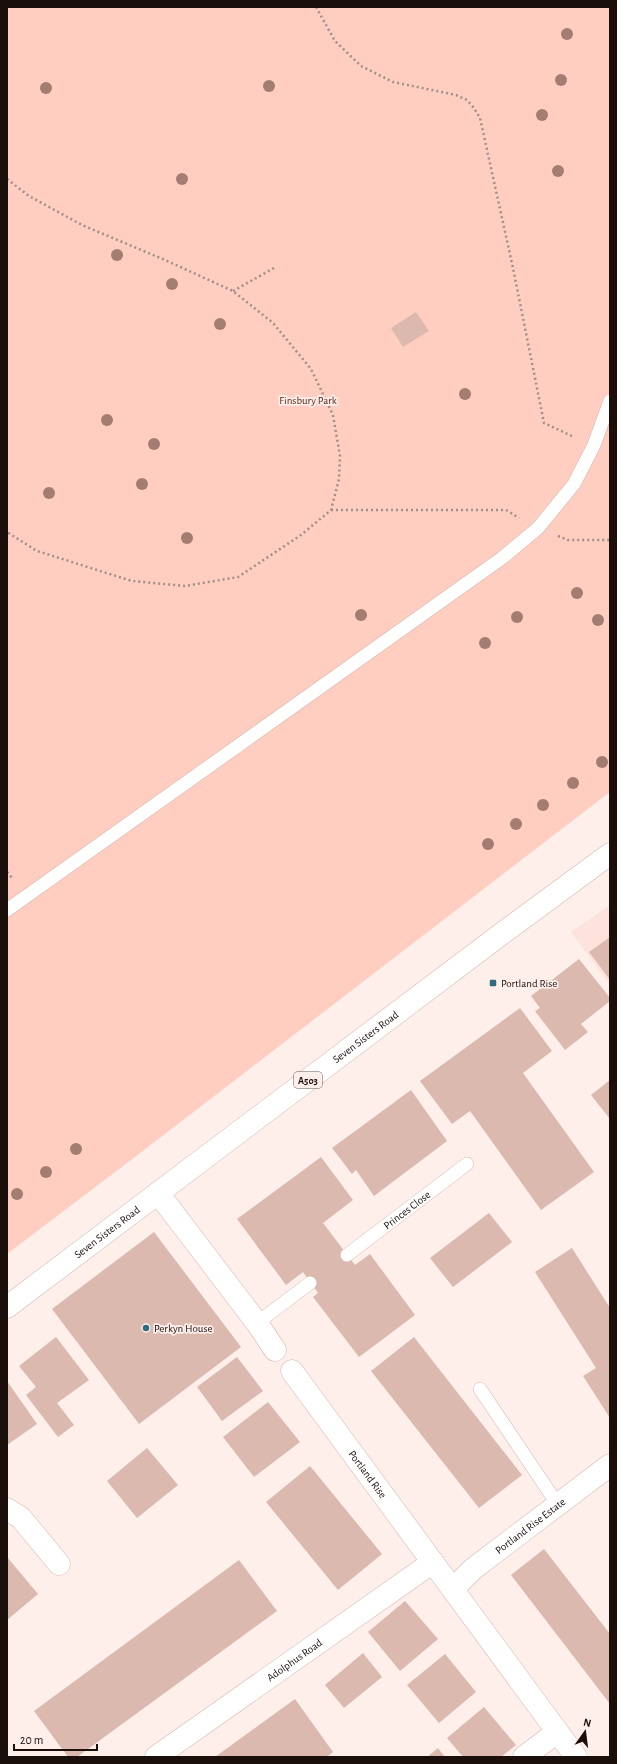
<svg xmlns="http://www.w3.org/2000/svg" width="617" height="1764" font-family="'Alegreya Sans',sans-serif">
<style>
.built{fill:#fee3dc}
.green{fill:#ffcec0}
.building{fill:#dbb9af}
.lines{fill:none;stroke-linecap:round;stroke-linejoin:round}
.service-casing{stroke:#d7b5ac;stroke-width:14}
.minor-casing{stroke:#d7b5ac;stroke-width:23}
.trunk-casing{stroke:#d7b5ac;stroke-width:23}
.path{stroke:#9d8f8b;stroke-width:2.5;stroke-dasharray:2 3;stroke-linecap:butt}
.service{stroke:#fff;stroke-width:13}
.minor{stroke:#fff;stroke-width:22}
.trunk{stroke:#fff;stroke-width:22}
.tree{fill:#a37d72}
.poi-dot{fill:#2d6d81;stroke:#feefeb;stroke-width:1.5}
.labels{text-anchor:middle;stroke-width:3.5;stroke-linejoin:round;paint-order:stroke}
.shield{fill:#feefeb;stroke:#5f524f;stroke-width:1}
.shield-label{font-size:10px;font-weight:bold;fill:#1b0f0c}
.park-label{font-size:11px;fill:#581f0f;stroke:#feefeb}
.poi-label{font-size:11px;fill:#1b0f0c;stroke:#feefeb;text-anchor:start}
.street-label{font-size:11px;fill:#1b0f0c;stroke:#feefeb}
</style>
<rect width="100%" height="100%" fill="#feefeb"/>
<path class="built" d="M610,905V985L571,932Z"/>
<path class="green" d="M7,7H610V792L131,1160L7,1254Z"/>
<g class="building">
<path d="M416,312L429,331L403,347L391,328Z"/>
<path d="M610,937V980L589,952Z"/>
<path d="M579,959L610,998V1001L581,1024L588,1032L565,1050L535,1011L540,1008L531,996Z"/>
<path d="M520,1008L552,1051L523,1073L594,1172L541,1210L470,1111L452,1124L420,1081Z"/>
<path d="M610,1080V1119L591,1095Z"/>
<path d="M411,1090L447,1141L374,1196L356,1170L352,1174L332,1148Z"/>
<path d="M321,1157L353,1200L323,1223L355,1265L370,1254L415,1315L359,1357L313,1297L318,1293L303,1272L286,1285L237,1219Z"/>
<path d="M489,1213L512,1242L453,1287L430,1258Z"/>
<path d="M154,1232L241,1347L139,1424L52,1309Z"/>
<path d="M572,1248L610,1308V1418L583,1376L596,1368L535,1272Z"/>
<path d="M56,1337L89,1380L57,1403L74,1425L58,1437L26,1395L36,1387L19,1366Z"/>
<path d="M414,1337L522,1475L479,1508L371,1371Z"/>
<path d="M237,1357L263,1391L222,1421L197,1387Z"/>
<path d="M7,1381L37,1424L7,1445Z"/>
<path d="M268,1402L300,1442L254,1477L223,1437Z"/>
<path d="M147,1448L178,1485L137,1518L107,1481Z"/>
<path d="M310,1466L382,1554L338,1590L266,1502Z"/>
<path d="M544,1549L610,1634V1704L511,1575Z"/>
<path d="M7,1557L38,1594L7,1620Z"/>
<path d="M239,1560L277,1611L77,1757H68L34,1711Z"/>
<path d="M405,1601L438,1639L400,1671L368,1632Z"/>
<path d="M363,1653L382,1677L344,1708L325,1685Z"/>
<path d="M445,1654L476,1692L439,1723L407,1685Z"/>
<path d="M295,1699L333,1752L327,1757H215Z"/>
<path d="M484,1707L516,1745L501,1757H463L447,1738Z"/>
<path d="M438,1748L445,1757H427Z"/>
</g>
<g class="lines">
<g class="service-casing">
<g id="service">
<path d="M7,910L502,558L538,528L574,484L594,445L610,401"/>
<path id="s1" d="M347,1255L467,1164"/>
<path d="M257,1323L310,1283"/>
<path d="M480,1389L558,1505"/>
</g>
</g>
<g class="minor-casing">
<g id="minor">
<path d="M158,1193L257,1323L275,1350"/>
<path id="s2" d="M292,1371L576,1757"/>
<path d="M7,1509L21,1518L59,1564"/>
<path id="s3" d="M453,1589L473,1569L610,1465"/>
<path id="s4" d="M156,1757L433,1562"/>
<path d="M524,1757L557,1732"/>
</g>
</g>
<g class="trunk-casing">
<g id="trunk">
<path id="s5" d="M7,1307L504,932L610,854"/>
</g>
</g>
<g class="path">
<path d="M316,7L335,41L361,66L393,82L456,95L467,100L474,108L480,118L513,268L544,423L574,437"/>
<path d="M7,179L29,196L82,225L165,260L233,291L273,323L311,369L333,415L340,456L339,479L331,510L301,535L238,577L185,586L132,581L37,551L7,532"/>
<path d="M233,291L274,268"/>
<path d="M331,510H506L519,518"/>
<path d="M558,536L568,540H610"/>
<path d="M7,872L13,879"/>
</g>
<use href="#service" class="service"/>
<use href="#minor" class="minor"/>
<use href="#trunk" class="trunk"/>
</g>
<g class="tree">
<circle cx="567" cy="34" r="6"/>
<circle cx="561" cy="80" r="6"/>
<circle cx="269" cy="86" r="6"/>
<circle cx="46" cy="88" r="6"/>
<circle cx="542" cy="115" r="6"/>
<circle cx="558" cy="171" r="6"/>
<circle cx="182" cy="179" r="6"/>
<circle cx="117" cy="255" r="6"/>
<circle cx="172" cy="284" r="6"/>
<circle cx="220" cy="324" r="6"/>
<circle cx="465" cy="394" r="6"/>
<circle cx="107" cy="420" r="6"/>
<circle cx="154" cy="444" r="6"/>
<circle cx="142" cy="484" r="6"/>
<circle cx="49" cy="493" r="6"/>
<circle cx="187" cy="538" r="6"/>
<circle cx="577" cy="593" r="6"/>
<circle cx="361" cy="615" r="6"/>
<circle cx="517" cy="617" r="6"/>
<circle cx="598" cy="620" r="6"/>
<circle cx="485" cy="643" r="6"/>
<circle cx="602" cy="762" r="6"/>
<circle cx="573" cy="783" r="6"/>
<circle cx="543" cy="805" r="6"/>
<circle cx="516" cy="824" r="6"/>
<circle cx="488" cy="844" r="6"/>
<circle cx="76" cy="1149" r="6"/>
<circle cx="46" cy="1172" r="6"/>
<circle cx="17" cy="1194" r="6"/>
</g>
<g class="poi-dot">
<rect x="489" y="979" width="8" height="8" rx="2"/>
<circle cx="146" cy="1328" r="4"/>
</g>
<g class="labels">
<rect class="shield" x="294" y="1072" width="28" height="16" rx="3"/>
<g class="shield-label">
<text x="308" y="1084">A503</text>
</g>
<g class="park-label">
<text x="308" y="404">Finsbury Park</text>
</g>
<g class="poi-label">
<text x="501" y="987">Portland Rise</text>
<text x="154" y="1332">Perkyn House</text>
</g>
<g class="street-label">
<text dy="4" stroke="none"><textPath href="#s5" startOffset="449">Seven Sisters Road</textPath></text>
<text dy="4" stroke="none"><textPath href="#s1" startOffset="75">Princes Close</textPath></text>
<text dy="4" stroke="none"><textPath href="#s5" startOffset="125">Seven Sisters Road</textPath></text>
<text dy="4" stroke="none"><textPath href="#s2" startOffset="128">Portland Rise</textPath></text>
<text dy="4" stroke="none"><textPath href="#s3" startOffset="100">Portland Rise Estate</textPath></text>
<text dy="4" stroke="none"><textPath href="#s4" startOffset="169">Adolphus Road</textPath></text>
</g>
</g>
<rect width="617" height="1764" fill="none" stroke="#1b0f0c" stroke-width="16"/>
<g transform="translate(585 1732) rotate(14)" stroke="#feefeb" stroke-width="3" paint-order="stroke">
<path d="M0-3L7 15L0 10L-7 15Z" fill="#1b0f0c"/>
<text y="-6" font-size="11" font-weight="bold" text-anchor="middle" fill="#1b0f0c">N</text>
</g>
<path d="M14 1744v6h83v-6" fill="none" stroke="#1b0f0c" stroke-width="2"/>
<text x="20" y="1744" font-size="12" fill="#1b0f0c" stroke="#feefeb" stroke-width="3" paint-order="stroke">20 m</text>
</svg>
